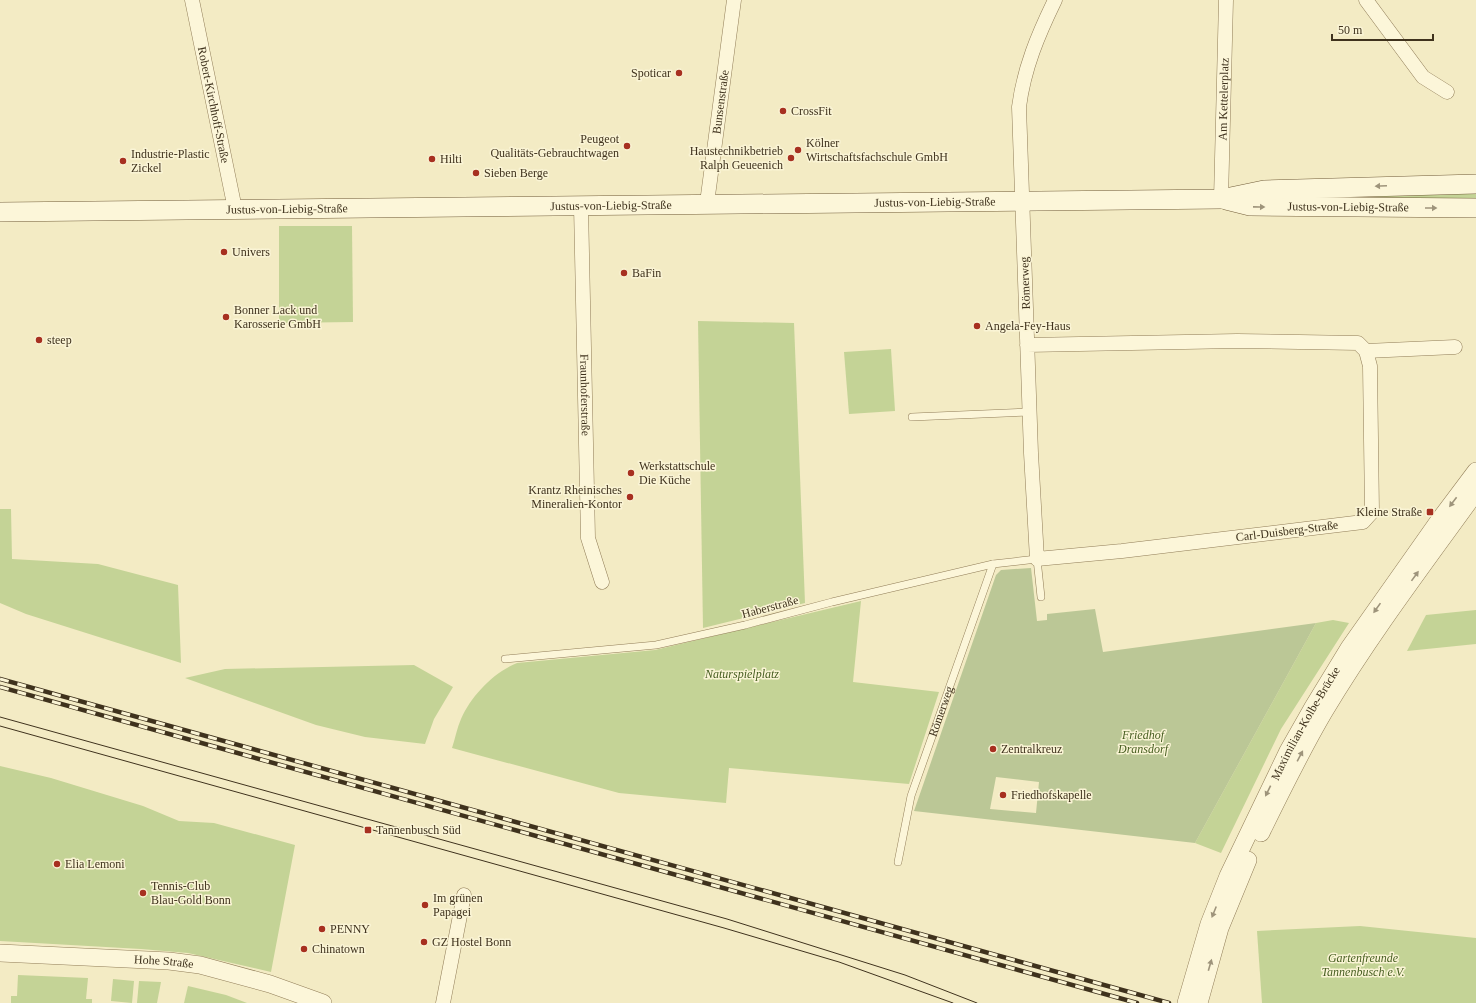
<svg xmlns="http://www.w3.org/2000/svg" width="1476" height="1003" font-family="'Times New Roman',serif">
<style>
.green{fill:#c4d396}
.cemetery{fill:#bbc796;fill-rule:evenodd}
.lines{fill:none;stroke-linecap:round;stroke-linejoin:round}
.service-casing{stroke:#917d58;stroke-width:8}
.minor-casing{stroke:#917d58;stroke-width:15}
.tertiary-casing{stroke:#917d58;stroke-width:18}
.secondary-casing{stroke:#735e3b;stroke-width:20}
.service{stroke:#fcf6d9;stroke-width:7}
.minor{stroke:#fcf6d9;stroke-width:14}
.tertiary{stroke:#fcf6d9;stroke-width:17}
.secondary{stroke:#fcf6d9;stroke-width:19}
.tram{stroke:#3f321d;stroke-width:1}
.rail-casing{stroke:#3f321d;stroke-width:4.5}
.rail{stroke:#faf4d5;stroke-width:3;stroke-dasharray:9;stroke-linecap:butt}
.oneway{fill:#9e947b}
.poi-dot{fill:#a73020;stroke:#faf4d5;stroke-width:1.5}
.labels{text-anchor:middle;stroke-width:3;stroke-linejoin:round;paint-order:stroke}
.poi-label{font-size:12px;fill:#3f321d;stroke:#faf4d5;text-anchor:start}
.street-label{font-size:12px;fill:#3f321d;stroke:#faf4d5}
.park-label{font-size:12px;font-style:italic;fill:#475e21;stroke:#faf4d5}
</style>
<rect width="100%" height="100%" fill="#f3ebc4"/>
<g class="green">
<path d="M1476,189V203L1256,197Z"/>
<path d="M279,226H352L353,322L279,323Z"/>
<path d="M698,321L794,323L805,603L703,628Z"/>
<path d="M891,349L895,411L849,414L844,352Z"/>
<path d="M0,509H11L12,559L98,564L178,585L181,663L26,614L0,603Z"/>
<path d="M861,601L853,682L939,692L909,784L729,768L726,803L619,793L452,748C455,739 457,728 461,719C471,696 494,672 517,663L655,650Z"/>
<path d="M1476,610V644L1407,651L1426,615Z"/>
<path d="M1333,620L1349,623L1281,729L1221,853L1195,843L1316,623Z"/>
<path d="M414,665L453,687L434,719L425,744L365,737L316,725L185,678L225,669Z"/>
<path d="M0,766L51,778L143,806L179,821L214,823L295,845L271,972L188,953L141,949L0,941Z"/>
<path d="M1360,926L1476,938V1003H1262L1257,931Z"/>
<path d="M18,975L88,978L86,999H92V1003H11V996H17Z"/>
<path d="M113,979L134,981L132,1003L111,1001Z"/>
<path d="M139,981L161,982L157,1003H137Z"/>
<path d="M188,986L226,995L247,1003H184Z"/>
</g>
<path class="cemetery" d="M1031,568L1037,621L1047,620V614L1095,609L1103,652L1316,623L1195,843L914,811L996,575L1001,570ZM996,777L1039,782L1036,813L990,809Z"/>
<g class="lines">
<g class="service-casing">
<g id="service">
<path d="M912,417L1030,412"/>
<path d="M505,659L656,645L745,625L832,602L993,564L1037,559L1041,597"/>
<path id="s1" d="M898,862L911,796L993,564"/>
</g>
</g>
<g class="minor-casing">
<g id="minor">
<path id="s2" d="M192,0L235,209"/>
<path d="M1366,0L1423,77L1447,92"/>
<path id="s3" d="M1221,199L1226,0"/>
<path id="s4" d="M707,203L734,0"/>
<path id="s5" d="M581,206L588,538L602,582"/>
<path d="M1027,345L1237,341L1358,343L1366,351L1370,366L1372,512L1363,522L1122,551L1037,559L1031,453L1019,107C1024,68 1038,35 1055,0"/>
<path d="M1366,351L1455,347"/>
<path d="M443,1003L464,895"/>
</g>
</g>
<g class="tertiary-casing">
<g id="tertiary">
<path d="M1261,833C1281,792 1301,751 1324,712C1370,635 1424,564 1476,492"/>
<path id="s6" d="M0,953L169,961L200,965L270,984L323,1003"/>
<path id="s7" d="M1186,1003L1209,924L1228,876L1288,751L1313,707L1349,648L1440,519L1476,471"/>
<path d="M1199,1003L1220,928L1248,860"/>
</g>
</g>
<g class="secondary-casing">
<g id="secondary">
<path id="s8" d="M1226,200L1250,206L1476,208"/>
<path id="s9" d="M0,212L1221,199L1264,190L1476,184"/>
</g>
</g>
<use href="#service" class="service"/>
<use href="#minor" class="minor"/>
<use href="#tertiary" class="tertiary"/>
<use href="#secondary" class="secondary"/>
<g class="tram">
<path d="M0,717L727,919L905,975L977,1003"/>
<path d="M0,726L724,928L839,962L953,1003"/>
</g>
<g class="rail-casing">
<g id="rail">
<path d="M0,679L1169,1003"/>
<path d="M0,687L1137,1003"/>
</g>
</g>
<use href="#rail" class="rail"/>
</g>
<defs><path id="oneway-solid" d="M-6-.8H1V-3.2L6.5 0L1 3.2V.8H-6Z"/></defs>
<g class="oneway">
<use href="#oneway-solid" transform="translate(1381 186) rotate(178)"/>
<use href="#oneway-solid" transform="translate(1259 207) rotate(1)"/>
<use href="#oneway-solid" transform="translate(1431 208)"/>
<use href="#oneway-solid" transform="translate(1453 502) rotate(127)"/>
<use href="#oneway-solid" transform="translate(1415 576) rotate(-54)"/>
<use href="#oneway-solid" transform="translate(1377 608) rotate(125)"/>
<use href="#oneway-solid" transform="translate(1300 756) rotate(-62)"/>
<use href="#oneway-solid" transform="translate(1268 791) rotate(116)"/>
<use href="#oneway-solid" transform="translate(1214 912) rotate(112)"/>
<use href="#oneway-solid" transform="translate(1210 965) rotate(-74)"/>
</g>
<g class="poi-dot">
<circle cx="679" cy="73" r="4"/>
<circle cx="783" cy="111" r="4"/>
<circle cx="627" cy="146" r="4"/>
<circle cx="798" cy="150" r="4"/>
<circle cx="791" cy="158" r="4"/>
<circle cx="432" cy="159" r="4"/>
<circle cx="123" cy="161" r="4"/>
<circle cx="476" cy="173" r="4"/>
<circle cx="224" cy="252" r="4"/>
<circle cx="624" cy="273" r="4"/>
<circle cx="226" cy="317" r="4"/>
<circle cx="977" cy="326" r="4"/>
<circle cx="39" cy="340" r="4"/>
<circle cx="631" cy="473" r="4"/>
<circle cx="630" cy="497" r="4"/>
<rect x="1426" y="508" width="8" height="8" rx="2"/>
<circle cx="993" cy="749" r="4"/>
<circle cx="1003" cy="795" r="4"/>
<rect x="364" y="826" width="8" height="8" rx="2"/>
<circle cx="57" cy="864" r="4"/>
<circle cx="143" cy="893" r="4"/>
<circle cx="425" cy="905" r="4"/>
<circle cx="322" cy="929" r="4"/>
<circle cx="424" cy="942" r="4"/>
<circle cx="304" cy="949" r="4"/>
</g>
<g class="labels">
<g class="poi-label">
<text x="671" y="77" text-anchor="end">Spoticar</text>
<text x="791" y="115">CrossFit</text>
<text x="619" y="143" text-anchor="end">Peugeot<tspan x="619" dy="14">Qualitäts-Gebrauchtwagen</tspan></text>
<text x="806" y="147">Kölner<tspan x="806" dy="14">Wirtschaftsfachschule GmbH</tspan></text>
<text x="783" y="155" text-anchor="end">Haustechnikbetrieb<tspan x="783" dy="14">Ralph Geueenich</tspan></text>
<text x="131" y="158">Industrie-Plastic<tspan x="131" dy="14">Zickel</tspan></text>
<text x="440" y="163">Hilti</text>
<text x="484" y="177">Sieben Berge</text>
<text x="232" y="256">Univers</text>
<text x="632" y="277">BaFin</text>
<text x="234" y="314">Bonner Lack und<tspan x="234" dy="14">Karosserie GmbH</tspan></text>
<text x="985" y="330">Angela-Fey-Haus</text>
<text x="47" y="344">steep</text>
<text x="639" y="470">Werkstattschule<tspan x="639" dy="14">Die Küche</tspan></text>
<text x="622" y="494" text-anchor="end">Krantz Rheinisches<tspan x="622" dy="14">Mineralien-Kontor</tspan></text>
<text x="1422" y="516" text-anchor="end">Kleine Straße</text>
<text x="1001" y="753">Zentralkreuz</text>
<text x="1011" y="799">Friedhofskapelle</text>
<text x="376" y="834">Tannenbusch Süd</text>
<text x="65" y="868">Elia Lemoni</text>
<text x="151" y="890">Tennis-Club<tspan x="151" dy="14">Blau-Gold Bonn</tspan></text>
<text x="433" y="902">Im grünen<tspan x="433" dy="14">Papagei</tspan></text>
<text x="330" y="933">PENNY</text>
<text x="432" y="946">GZ Hostel Bonn</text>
<text x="312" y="953">Chinatown</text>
</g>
<g class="street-label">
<text dy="4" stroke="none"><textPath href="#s3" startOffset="100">Am Kettelerplatz</textPath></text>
<text dy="4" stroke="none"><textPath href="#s4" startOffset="102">Bunsenstraße</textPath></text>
<text dy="4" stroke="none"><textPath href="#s2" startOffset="107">Robert-Kirchhoff-Straße</textPath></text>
<text dy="4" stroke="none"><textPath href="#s9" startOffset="935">Justus-von-Liebig-Straße</textPath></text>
<text dy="4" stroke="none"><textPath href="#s9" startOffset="611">Justus-von-Liebig-Straße</textPath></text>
<text dy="4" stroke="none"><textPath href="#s8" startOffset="123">Justus-von-Liebig-Straße</textPath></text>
<text dy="4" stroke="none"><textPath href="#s9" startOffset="287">Justus-von-Liebig-Straße</textPath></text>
<text transform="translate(1025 283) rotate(-92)" y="4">Römerweg</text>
<text dy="4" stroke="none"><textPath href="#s5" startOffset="189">Fraunhoferstraße</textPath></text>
<text transform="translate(1287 531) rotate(-7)" y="4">Carl-Duisberg-Straße</text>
<text transform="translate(770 607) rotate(-15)" y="4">Haberstraße</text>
<text dy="4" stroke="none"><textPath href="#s1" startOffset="157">Römerweg</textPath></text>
<text dy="4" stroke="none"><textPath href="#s7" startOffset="305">Maximilian-Kolbe-Brücke</textPath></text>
<text dy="4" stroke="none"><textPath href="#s6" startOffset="164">Hohe Straße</textPath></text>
</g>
<g class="park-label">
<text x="742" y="678">Naturspielplatz</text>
<text x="1143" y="739">Friedhof<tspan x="1143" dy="14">Dransdorf</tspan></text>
<text x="1363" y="962">Gartenfreunde<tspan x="1363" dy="14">Tannenbusch e.V.</tspan></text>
</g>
</g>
<path d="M1332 34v6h101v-6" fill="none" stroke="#3f321d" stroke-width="2"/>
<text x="1338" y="34" font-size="12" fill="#3f321d" stroke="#faf4d5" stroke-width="3" paint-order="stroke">50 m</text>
</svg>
